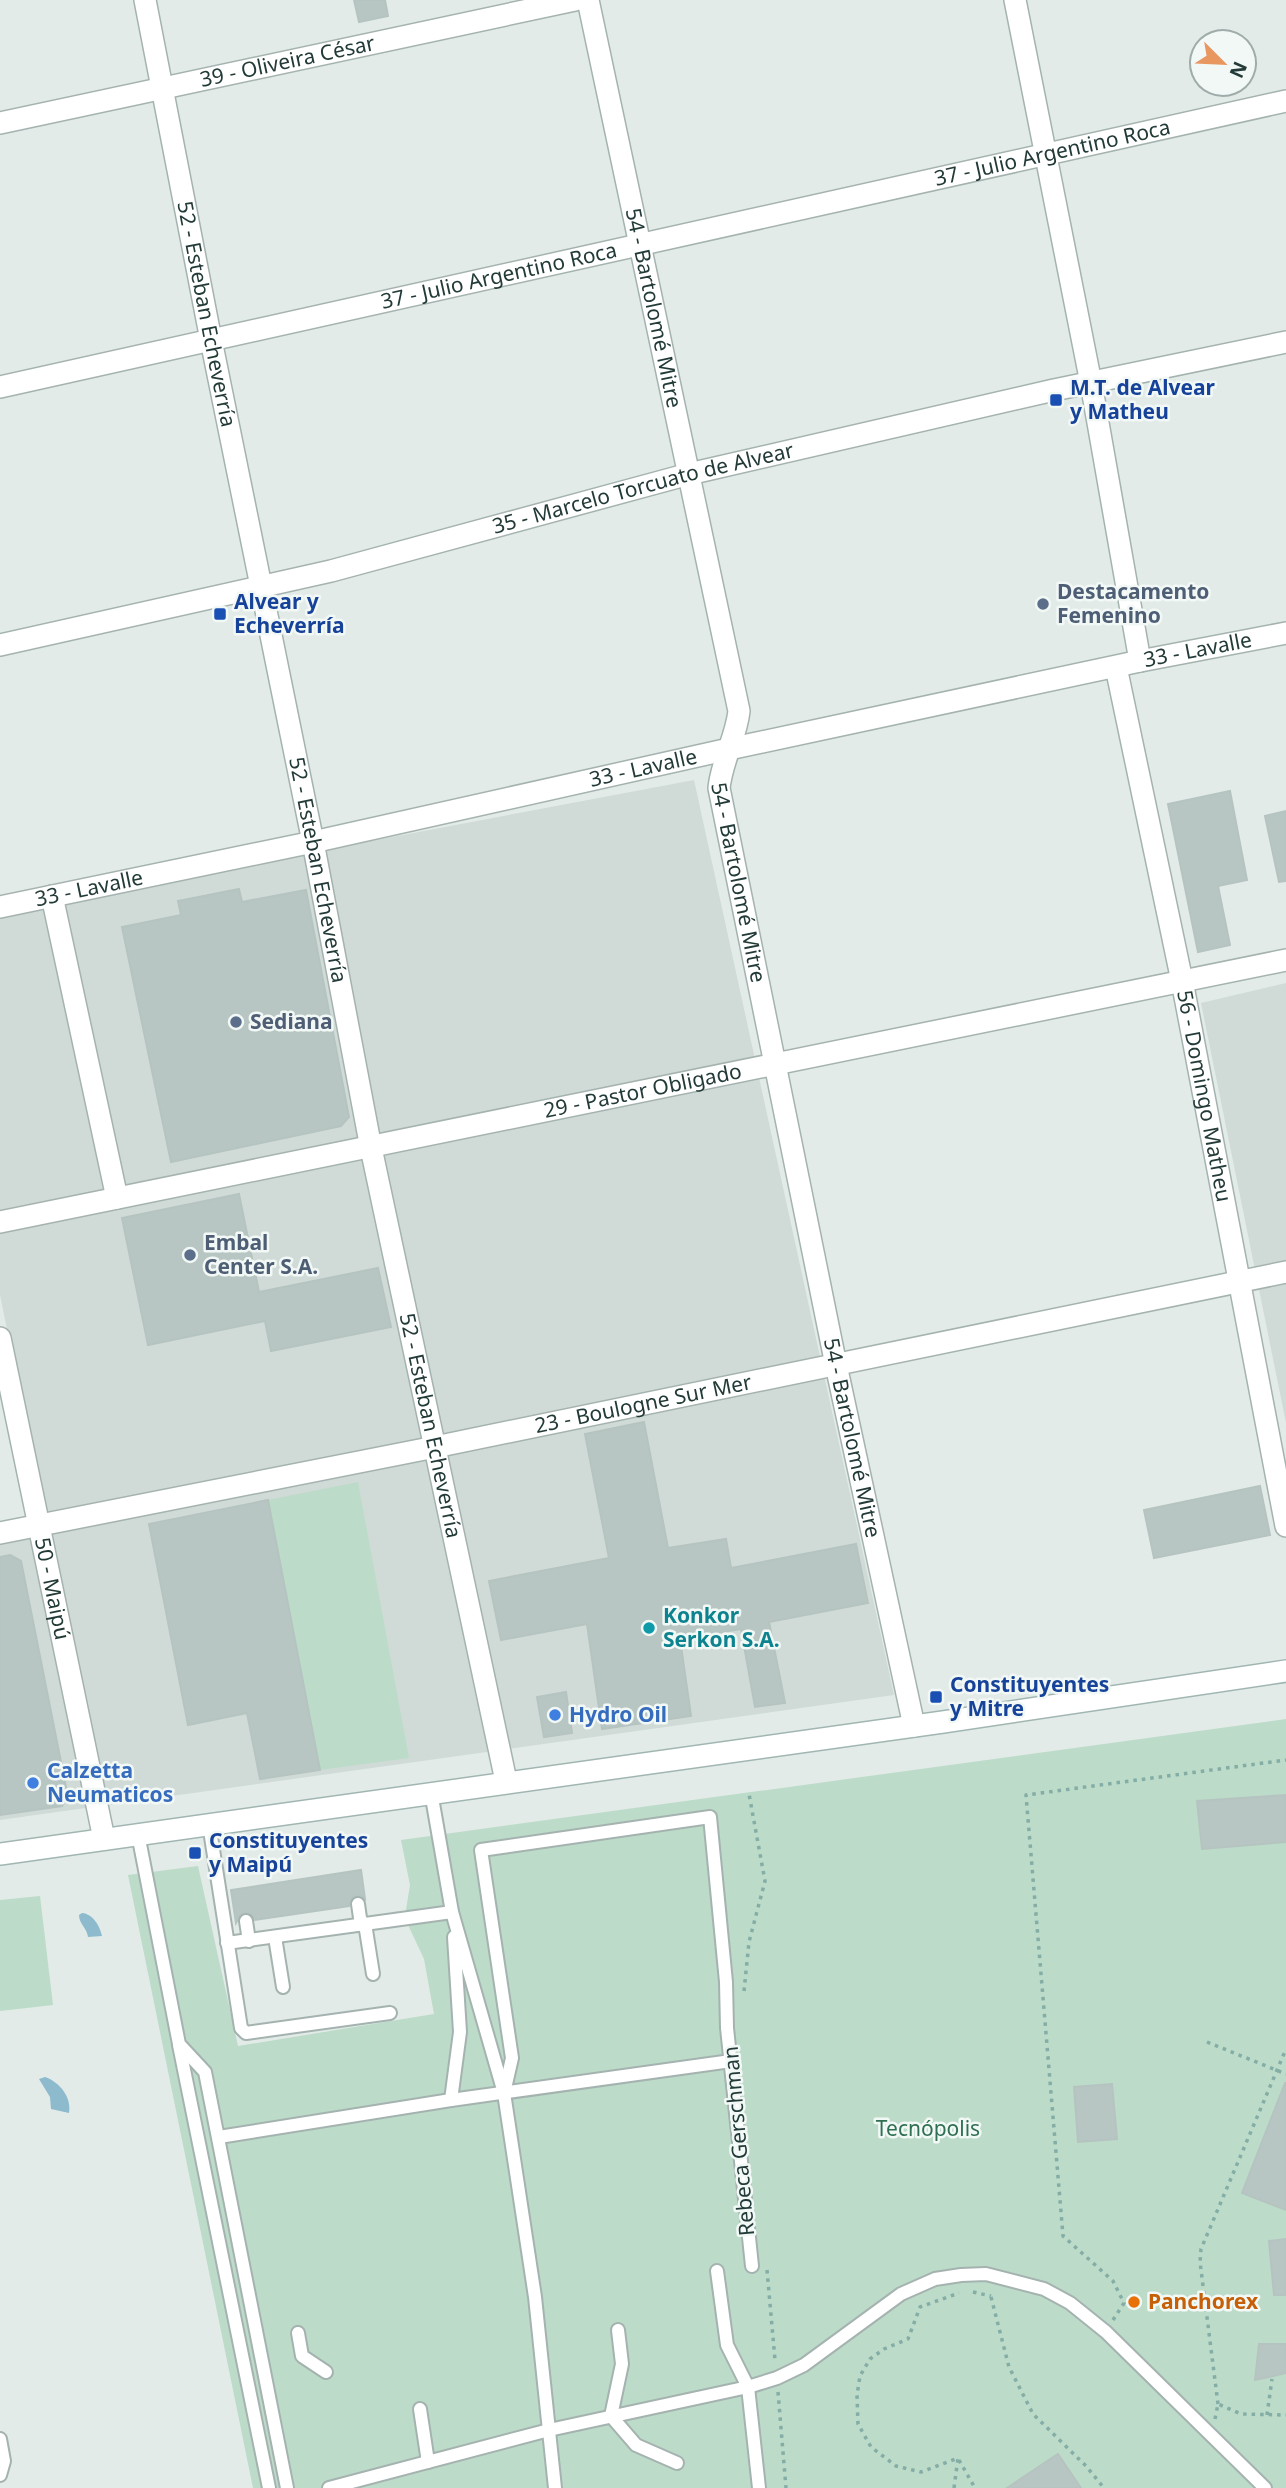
<svg xmlns="http://www.w3.org/2000/svg" width="1286" height="2488" font-family="'Noto Sans',sans-serif">
<style>
.built{fill:#d0dbd7}
.green{fill:#bcdbc9}
.water{fill:#8dbacd}
.building{fill:#b7c6c2;stroke:#b5c4c0;stroke-width:2}
.lines{fill:none;stroke-linecap:round;stroke-linejoin:round}
.lane-casing{stroke:#a5b3b0;stroke-width:16}
.street-casing{stroke:#a5b3b0;stroke-width:24}
.secondary-casing{stroke:#a1b6b2;stroke-width:24}
.path{stroke:#84ada6;stroke-width:3.5;stroke-dasharray:3.5 5;stroke-linecap:butt}
.lane{stroke:#fff;stroke-width:12}
.street{stroke:#fff;stroke-width:21}
.secondary{stroke:#fff;stroke-width:21}
.transit-dot{fill:#1a4fb4;stroke:#f2f8f6;stroke-width:2.5}
.service-dot{fill:#5c6f8a;stroke:#f2f8f6;stroke-width:2.5}
.culture-dot{fill:#0f9aa8;stroke:#f2f8f6;stroke-width:2.5}
.shop-dot{fill:#3f7fe0;stroke:#f2f8f6;stroke-width:2.5}
.food-dot{fill:#e8710a;stroke:#f2f8f6;stroke-width:2.5}
.labels{text-anchor:middle;stroke-width:5;stroke-linejoin:round;paint-order:stroke}
.street-label{font-size:21px;fill:#233b38;stroke:#f2f8f6}
.transit-label{font-size:21px;font-weight:bold;fill:#164399;stroke:#f2f8f6;text-anchor:start}
.service-label{font-size:21px;font-weight:bold;fill:#4e5e75;stroke:#f2f8f6;text-anchor:start}
.culture-label{font-size:21px;font-weight:bold;fill:#0d838f;stroke:#f2f8f6;text-anchor:start}
.shop-label{font-size:21px;font-weight:bold;fill:#366cbe;stroke:#f2f8f6;text-anchor:start}
.park-label{font-size:21px;fill:#2f6f52;stroke:#f2f8f6}
.food-label{font-size:21px;font-weight:bold;fill:#c56008;stroke:#f2f8f6;text-anchor:start}
</style>
<rect width="100%" height="100%" fill="#e2ebe8"/>
<g class="built">
<path d="M694,780L894,1695L0,1820V1544L48,1533L0,1295V911Z"/>
<path d="M1286,983V1423L1201,1003Z"/>
</g>
<g class="green">
<path d="M358,1482L409,1758L320,1770L268,1500Z"/>
<path d="M1286,1719V2488H253L128,1875L198,1866L238,2046L434,2014L424,1959L409,1927L406,1910L410,1885L401,1840Z"/>
<path d="M40,1896L53,2005L0,2011V1900Z"/>
</g>
<g class="water">
<path d="M82,1913C93,1914 100,1926 102,1936L88,1937C87,1928 79,1924 79,1915Z"/>
<path d="M45,2077C60,2082 72,2098 69,2113L51,2109L50,2097L39,2079Z"/>
</g>
<g class="building">
<path d="M354,0H385L388,16L359,22Z"/>
<path d="M1230,791L1247,880L1218,886L1230,945L1198,952L1168,804Z"/>
<path d="M1286,811V881L1279,882L1265,816Z"/>
<path d="M239,889L242,902L306,890L349,1117L341,1126L171,1162L122,927L181,915L178,901Z"/>
<path d="M239,1194L259,1292L378,1268L391,1327L271,1351L265,1321L148,1345L122,1218Z"/>
<path d="M644,1422L668,1548L726,1539L731,1568L856,1544L868,1603L769,1622L785,1703L755,1707L741,1629L680,1639L691,1716L602,1729L587,1624L501,1640L489,1581L609,1558L585,1434Z"/>
<path d="M1260,1486L1270,1535L1154,1558L1144,1510Z"/>
<path d="M268,1500L320,1770L260,1779L247,1713L188,1725L149,1524Z"/>
<path d="M10,1555L21,1561L68,1797L62,1806L0,1815V1557Z"/>
<path d="M566,1692L572,1733L544,1737L537,1697Z"/>
<path d="M1286,1795V1842L1202,1849L1197,1801Z"/>
<path d="M361,1870L365,1899L361,1896L353,1897L349,1906L255,1920L252,1915L245,1912L240,1915L236,1923L231,1890Z"/>
<path d="M1285,2083H1286V2210L1242,2193Z"/>
<path d="M1112,2084L1117,2139L1078,2142L1074,2087Z"/>
<path d="M1286,2239V2295H1274L1269,2241Z"/>
<path d="M1259,2344H1286V2373L1255,2380Z"/>
<path d="M1058,2454L1081,2488H1007Z"/>
</g>
<g class="lines">
<g class="lane-casing">
<g id="lane">
<path d="M431,1792L452,1912L504,2093L535,2297L555,2488"/>
<path d="M209,1824L241,2028L246,2033L390,2013"/>
<path d="M138,1834L179,2044L205,2072L287,2488"/>
<path d="M358,1904L360,1918L366,1930L373,1974"/>
<path d="M246,1921L249,1941"/>
<path d="M275,1937L283,1987"/>
<path d="M227,1943L452,1912"/>
<path d="M179,2045L269,2488"/>
<path d="M504,2093L512,2058L481,1850L710,1817L726,1982L727,2028L752,2266"/>
<path d="M451,2100L460,2032L454,1937"/>
<path d="M219,2137L451,2100L731,2061"/>
<path d="M717,2271L727,2345L748,2387L759,2488"/>
<path d="M618,2330L622,2364L611,2416L636,2445L677,2463"/>
<path d="M298,2333L302,2356L326,2372"/>
<path d="M420,2409L428,2462"/>
<path d="M0,2439L4,2461L0,2475"/>
<path d="M329,2488L549,2430L748,2387L777,2378L804,2365L901,2294L935,2279L961,2275L986,2274L1044,2289L1070,2303L1106,2332L1265,2488"/>
</g>
</g>
<g class="street-casing">
<g id="street">
<path id="s1" d="M145,0L211,340L313,842L371,1148L506,1781"/>
<path id="s2" d="M588,0L739,711C736,738 722,760 719,788L836,1365L914,1726"/>
<path d="M1015,0L1091,383L1140,661"/>
<path id="s3" d="M0,123L575,0"/>
<path id="s4" d="M0,387L1286,101"/>
<path id="s5" d="M0,645L331,571L689,474L1054,390L1286,342"/>
<path id="s6" d="M1116,667L1182,981L1286,1526"/>
<path d="M52,896L117,1198"/>
<path id="s7" d="M0,907L313,842L729,749L1140,661L1286,633"/>
<path id="s8" d="M0,1222L1286,960"/>
<path id="s9" d="M0,1338L104,1839"/>
<path id="s10" d="M0,1533L435,1447L1286,1272"/>
</g>
</g>
<g class="secondary-casing">
<path id="secondary" d="M0,1854L943,1722L1286,1671"/>
</g>
<g class="path">
<path d="M744,1991L749,1942L765,1881L749,1794"/>
<path d="M1207,2042L1286,2074"/>
<path d="M767,2270L775,2360"/>
<path d="M973,2292L991,2296"/>
<path d="M991,2297L1009,2367L1033,2414L1086,2466L1104,2488"/>
<path d="M1113,2320L1124,2303L1113,2281L1063,2236L1026,1795L1286,1760"/>
<path d="M778,2392L786,2488"/>
<path d="M1218,2404L1200,2262L1201,2249L1286,2049"/>
<path d="M1267,2415L1272,2379"/>
<path d="M1215,2419L1218,2404L1241,2414L1286,2415"/>
<path d="M959,2460L975,2488"/>
<path d="M954,2488L958,2458L921,2472L896,2466L871,2447L858,2424L857,2395L860,2376L870,2359L884,2349L908,2339L920,2307L959,2293"/>
</g>
<use href="#lane" class="lane"/>
<use href="#street" class="street"/>
<use href="#secondary" class="secondary"/>
</g>
<g class="transit-dot">
<rect x="1049" y="393" width="14" height="14" rx="3.5"/>
<rect x="213" y="607" width="14" height="14" rx="3.5"/>
<rect x="929" y="1690" width="14" height="14" rx="3.5"/>
<rect x="188" y="1846" width="14" height="14" rx="3.5"/>
</g>
<g class="service-dot">
<circle cx="1043" cy="604" r="7"/>
<circle cx="236" cy="1022" r="7"/>
<circle cx="190" cy="1255" r="7"/>
</g>
<circle class="culture-dot" cx="649" cy="1628" r="7"/>
<g class="shop-dot">
<circle cx="555" cy="1715" r="7"/>
<circle cx="33" cy="1783" r="7"/>
</g>
<circle class="food-dot" cx="1134" cy="2302" r="7"/>
<g class="labels">
<g class="street-label">
<text dy="7" stroke="none"><textPath href="#s3" startOffset="294">39 - Oliveira César</textPath></text>
<text dy="7" stroke="none"><textPath href="#s4" startOffset="1078">37 - Julio Argentino Roca</textPath></text>
<text dy="7" stroke="none"><textPath href="#s4" startOffset="511">37 - Julio Argentino Roca</textPath></text>
<text dy="7" stroke="none"><textPath href="#s2" startOffset="315">54 - Bartolomé Mitre</textPath></text>
<text dy="7" stroke="none"><textPath href="#s1" startOffset="320">52 - Esteban Echeverría</textPath></text>
<text dy="7" stroke="none"><textPath href="#s5" startOffset="662">35 - Marcelo Torcuato de Alvear</textPath></text>
<text dy="7" stroke="none"><textPath href="#s7" startOffset="1225">33 - Lavalle</textPath></text>
<text dy="7" stroke="none"><textPath href="#s7" startOffset="658">33 - Lavalle</textPath></text>
<text dy="7" stroke="none"><textPath href="#s1" startOffset="887">52 - Esteban Echeverría</textPath></text>
<text dy="7" stroke="none"><textPath href="#s2" startOffset="903">54 - Bartolomé Mitre</textPath></text>
<text dy="7" stroke="none"><textPath href="#s7" startOffset="91">33 - Lavalle</textPath></text>
<text dy="7" stroke="none"><textPath href="#s8" startOffset="656">29 - Pastor Obligado</textPath></text>
<text dy="7" stroke="none"><textPath href="#s6" startOffset="438">56 - Domingo Matheu</textPath></text>
<text dy="7" stroke="none"><textPath href="#s10" startOffset="656">23 - Boulogne Sur Mer</textPath></text>
<text dy="7" stroke="none"><textPath href="#s1" startOffset="1454">52 - Esteban Echeverría</textPath></text>
<text dy="7" stroke="none"><textPath href="#s2" startOffset="1470">54 - Bartolomé Mitre</textPath></text>
<text dy="7" stroke="none"><textPath href="#s9" startOffset="256">50 - Maipú</textPath></text>
<text transform="translate(739 2141) rotate(-95)" y="7">Rebeca Gerschman</text>
</g>
<g class="transit-label">
<text x="1070" y="395">M.T. de Alvear<tspan x="1070" dy="24">y Matheu</tspan></text>
<text x="234" y="609">Alvear y<tspan x="234" dy="24">Echeverría</tspan></text>
<text x="950" y="1692">Constituyentes<tspan x="950" dy="24">y Mitre</tspan></text>
<text x="209" y="1848">Constituyentes<tspan x="209" dy="24">y Maipú</tspan></text>
</g>
<g class="service-label">
<text x="1057" y="599">Destacamento<tspan x="1057" dy="24">Femenino</tspan></text>
<text x="250" y="1029">Sediana</text>
<text x="204" y="1250">Embal<tspan x="204" dy="24">Center S.A.</tspan></text>
</g>
<g class="culture-label">
<text x="663" y="1623">Konkor<tspan x="663" dy="24">Serkon S.A.</tspan></text>
</g>
<g class="shop-label">
<text x="569" y="1722">Hydro Oil</text>
<text x="47" y="1778">Calzetta<tspan x="47" dy="24">Neumaticos</tspan></text>
</g>
<g class="park-label">
<text x="928" y="2136">Tecnópolis</text>
</g>
<g class="food-label">
<text x="1148" y="2309">Panchorex</text>
</g>
</g>
<g transform="translate(1223 63) rotate(114)"><circle r="33" fill="#f2f8f6" stroke="#9facaa" stroke-width="2"/>
<path d="M0-5L12 26L0 18L-12 26Z" fill="#e99761"/>
<text y="-10" font-size="19" font-weight="bold" text-anchor="middle" fill="#233b38">N</text>
</g>
</svg>
